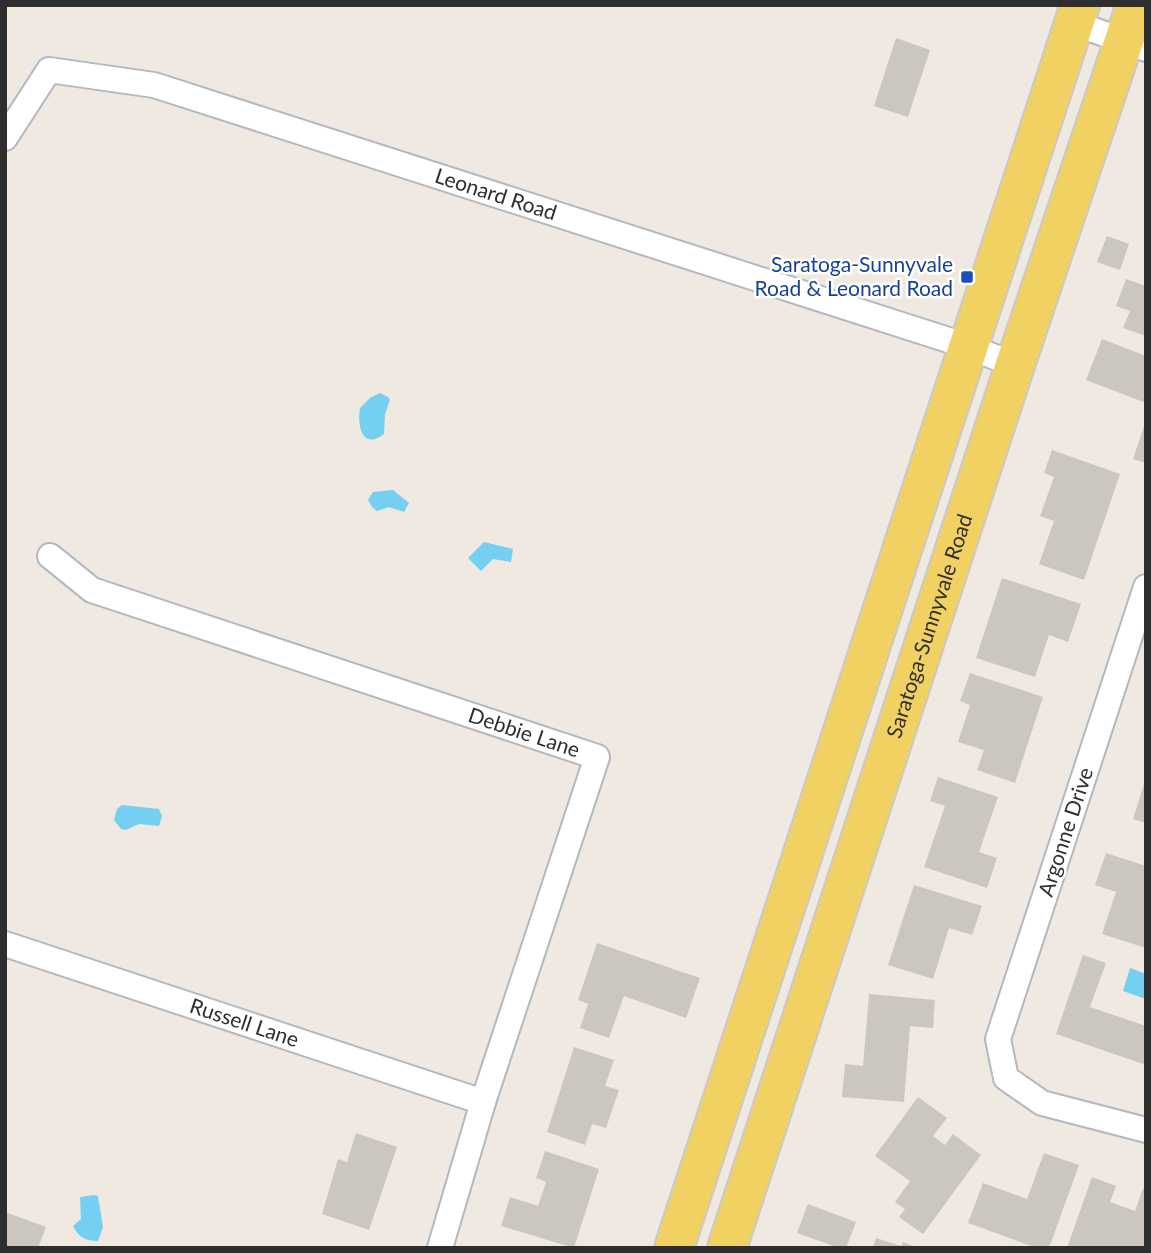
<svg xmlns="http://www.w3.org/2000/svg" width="1151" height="1253" font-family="Lato,sans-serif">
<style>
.water{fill:#75cff0}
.building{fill:#cbc7bf}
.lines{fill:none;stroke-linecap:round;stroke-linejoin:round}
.street-casing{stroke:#b4b7c1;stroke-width:28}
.primary-casing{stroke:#c9c9c9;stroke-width:42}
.street{stroke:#fff;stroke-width:24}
.primary{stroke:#f2d163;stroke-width:38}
.transit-dot{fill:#1a4fb4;stroke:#fff;stroke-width:2.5}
.labels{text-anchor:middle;stroke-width:5;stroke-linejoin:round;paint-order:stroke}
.street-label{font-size:21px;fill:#2e2e2e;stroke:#fff}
.transit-label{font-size:21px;fill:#164399;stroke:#fff;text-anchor:end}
</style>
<rect width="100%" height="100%" fill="#efe9e1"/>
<g class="water">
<path d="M380,393L388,397L390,400L385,414L384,434C362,451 357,425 360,408L370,398Z"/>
<path d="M393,490L409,503L404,512L389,507L377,511L372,507L368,500L373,492Z"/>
<path d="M484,542L513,549L511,562L493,559L481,571L468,558Z"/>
<path d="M122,805L159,809L162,816L159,826L139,824L126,830L121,829L114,820L117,809Z"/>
<path d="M1130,968L1146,974V999L1123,991Z"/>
<path d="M94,1195L98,1196L103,1227L98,1241C86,1241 78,1237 73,1226L81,1219L80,1197Z"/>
</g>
<g class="building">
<path d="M896,38L930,50L908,117L874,106Z"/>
<path d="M1107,236L1129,244L1120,270L1097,262Z"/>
<path d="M1126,279L1146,286V336L1123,328L1130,311L1116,306Z"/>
<path d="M1102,339L1146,356V403L1086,380Z"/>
<path d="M1144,426L1146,427V463L1133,459Z"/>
<path d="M1052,450L1120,474L1084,580L1039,564L1054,521L1040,516L1054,477L1044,473Z"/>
<path d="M1002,578L1081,604L1068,642L1049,635L1035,677L976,658Z"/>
<path d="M970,673L1043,697L1015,783L977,770L984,750L958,742L970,705L960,701Z"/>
<path d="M938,777L998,797L979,852L997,858L987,888L924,867L945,806L930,801Z"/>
<path d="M1145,781L1146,782V823L1133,819Z"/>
<path d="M1106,853L1146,866V948L1102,934L1116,892L1095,885Z"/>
<path d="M914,885L982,906L972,935L949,928L933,979L888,965Z"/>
<path d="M597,943L700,978L686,1018L624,996L609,1038L580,1028L588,1004L578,1000Z"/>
<path d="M1083,955L1106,963L1090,1007L1146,1026V1065L1056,1034Z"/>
<path d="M869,994L935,1000L933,1028L910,1026L904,1102L842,1097L845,1064L863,1066Z"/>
<path d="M574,1047L614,1060L605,1086L619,1090L606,1128L592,1124L585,1145L547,1132Z"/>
<path d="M918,1097L947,1118L933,1136L945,1145L953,1134L981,1155L923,1234L899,1217L905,1209L895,1202L910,1181L875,1156Z"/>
<path d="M356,1133L397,1147L369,1230L322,1214L338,1159L347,1162Z"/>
<path d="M545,1151L599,1169L574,1248L501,1226L510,1197L538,1206L546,1182L536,1178Z"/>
<path d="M1044,1153L1079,1165L1049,1248H1037L968,1223L983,1183L1027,1199Z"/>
<path d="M1092,1177L1116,1186L1110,1202L1135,1211L1143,1188L1146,1189V1248H1067Z"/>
<path d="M808,1204L856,1222L846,1248H839L797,1233Z"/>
<path d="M5,1212L46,1227L38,1248H5Z"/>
<path d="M876,1238L901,1246L903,1242L919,1248H873Z"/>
</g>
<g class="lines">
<g class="street-casing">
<g id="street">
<path d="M1074,23L1146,49"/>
<path id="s1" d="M5,138L49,70L154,85L967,346L1015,365"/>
<path id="s2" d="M50,556L92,590L597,757L483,1102L440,1248"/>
<path d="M1146,587L998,1039L1006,1078L1042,1103L1146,1130"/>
<path id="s3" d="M5,944L483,1102"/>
</g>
</g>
<g class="primary-casing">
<g id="primary">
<path d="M674,1248L1080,5"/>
<path id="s4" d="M727,1248L1015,365L1136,5"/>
</g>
</g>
<use href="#street" class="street"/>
<use href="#primary" class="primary"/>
</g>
<rect class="transit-dot" x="960" y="270" width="14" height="14" rx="3.5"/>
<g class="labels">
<g class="street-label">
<text dy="7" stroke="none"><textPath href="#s1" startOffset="546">Leonard Road</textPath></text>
<text dy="7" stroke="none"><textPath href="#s4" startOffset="654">Saratoga-Sunnyvale Road</textPath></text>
<text dy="7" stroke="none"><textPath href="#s2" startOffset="509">Debbie Lane</textPath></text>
<text transform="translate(1066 832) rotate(-72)" y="7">Argonne Drive</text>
<text dy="7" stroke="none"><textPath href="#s3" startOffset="252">Russell Lane</textPath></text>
</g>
<g class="transit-label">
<text x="953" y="272">Saratoga-Sunnyvale<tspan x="953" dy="24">Road &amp; Leonard Road</tspan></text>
</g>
</g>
<rect width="1151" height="1253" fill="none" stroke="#2e2e2e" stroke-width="14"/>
</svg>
